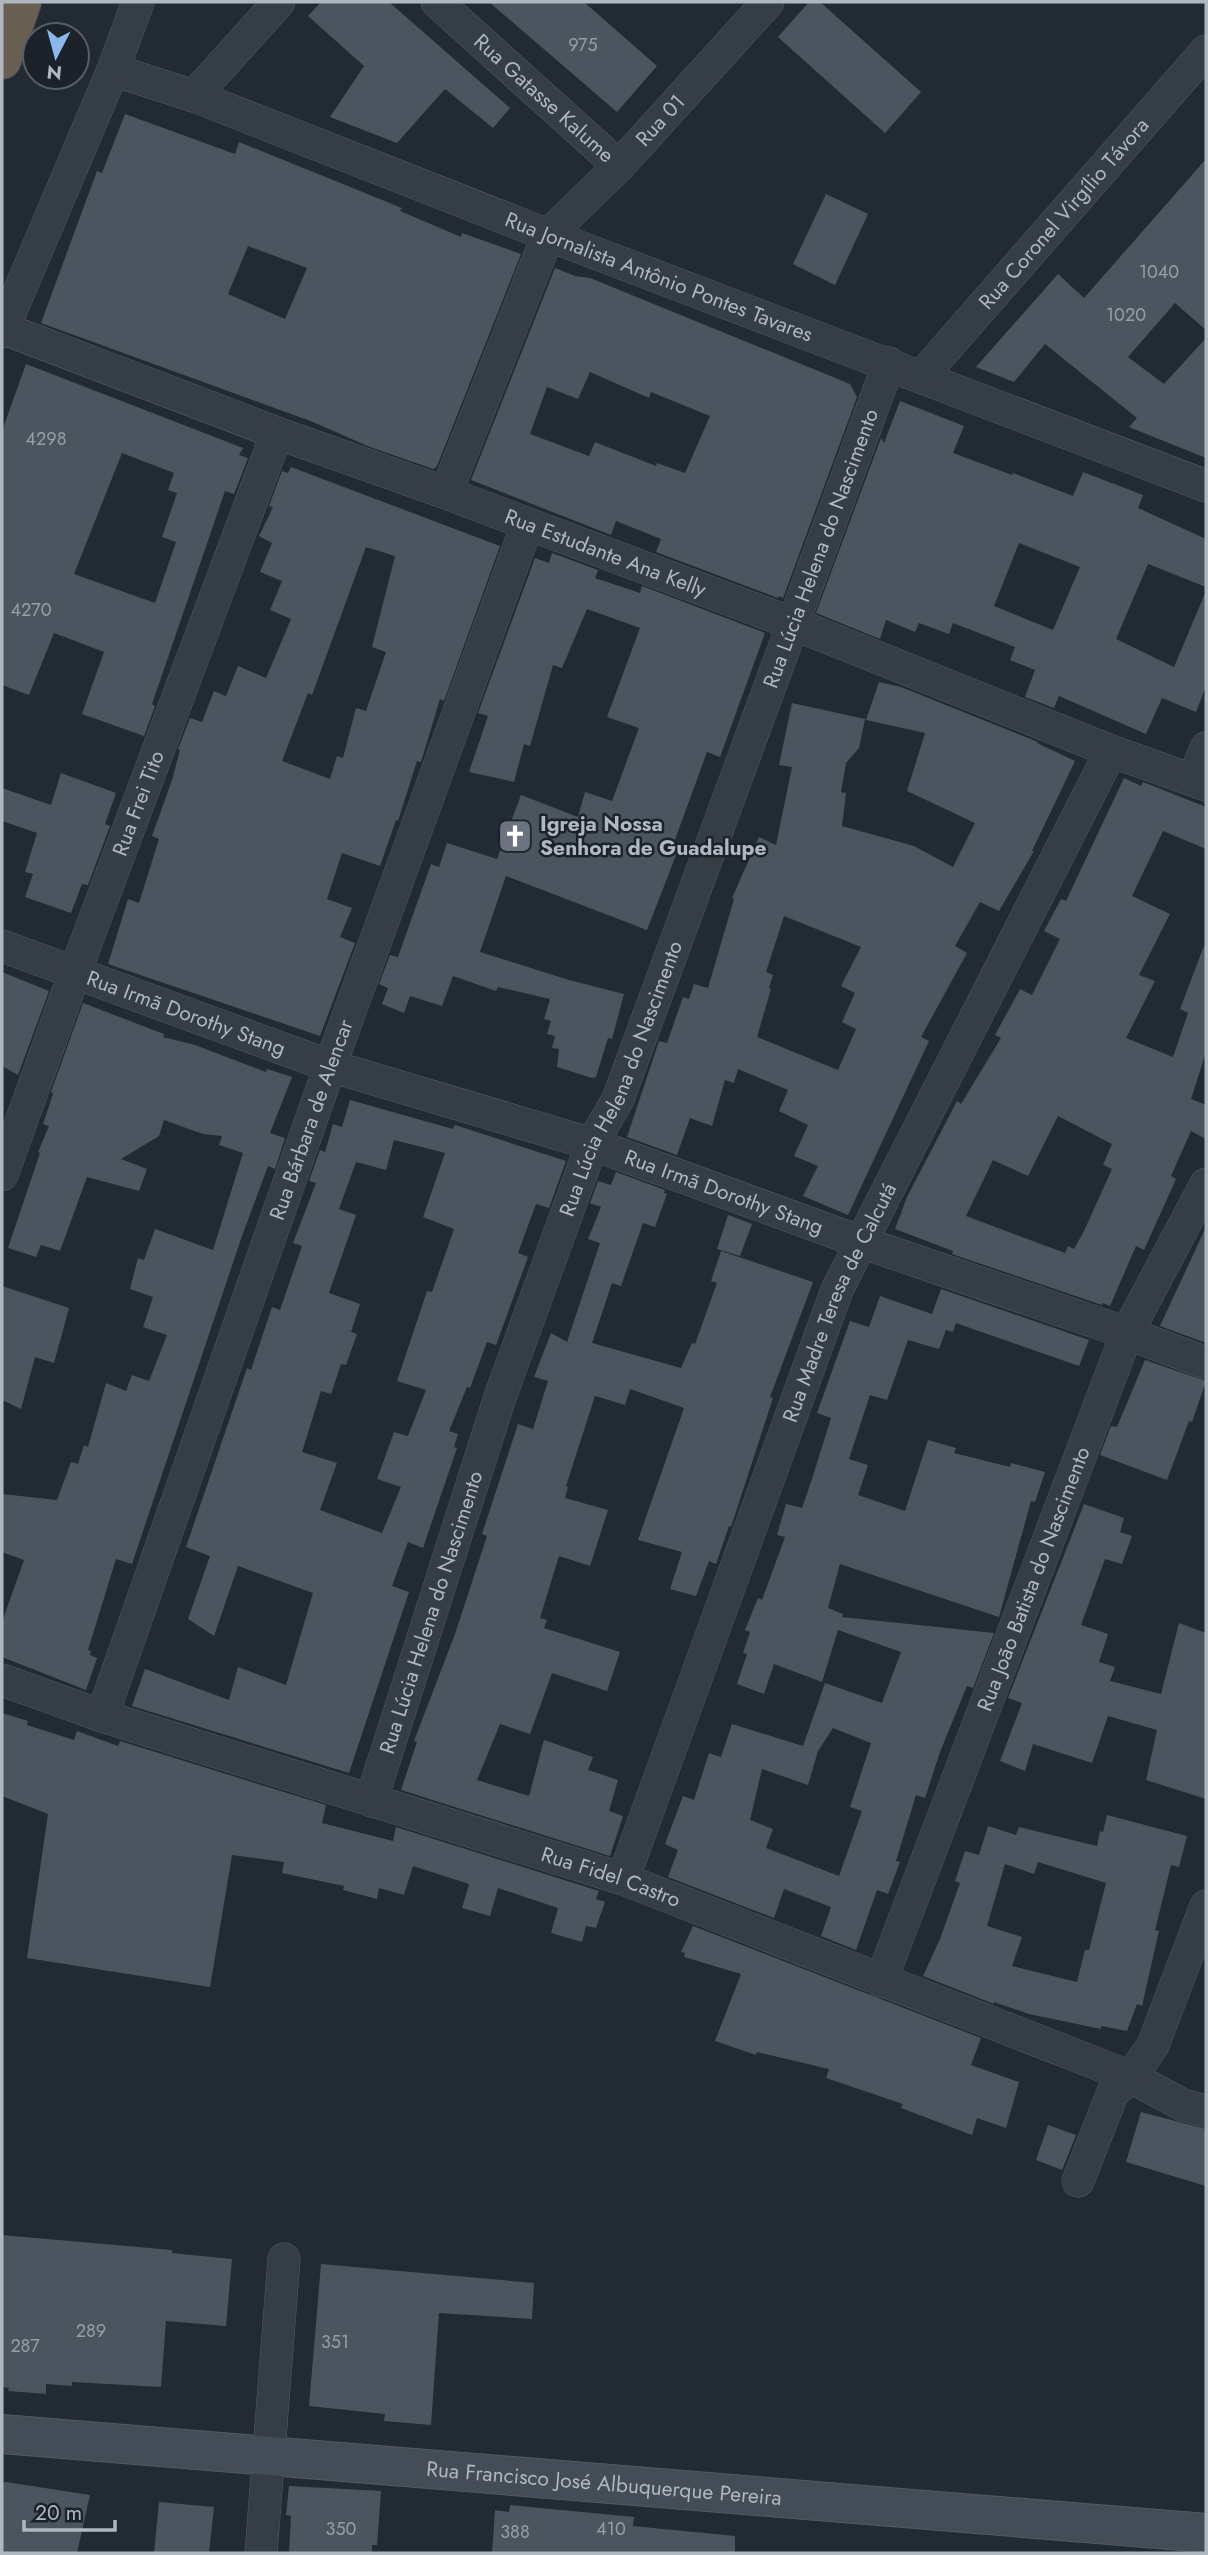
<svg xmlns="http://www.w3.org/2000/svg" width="1208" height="2555" font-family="Jost,sans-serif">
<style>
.building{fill:#4a555f;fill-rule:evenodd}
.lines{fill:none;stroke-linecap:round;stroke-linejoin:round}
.street-casing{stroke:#525b62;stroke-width:33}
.secondary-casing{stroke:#525b62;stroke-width:40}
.highway-casing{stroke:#3f484f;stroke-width:40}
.street{stroke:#353d45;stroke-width:32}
.secondary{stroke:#444c57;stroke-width:38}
.highway{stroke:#6a5f53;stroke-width:38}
.labels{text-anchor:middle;stroke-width:5;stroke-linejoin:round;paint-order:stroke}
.number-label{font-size:18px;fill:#969fa8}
.street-label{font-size:21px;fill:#afb8c1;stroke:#1b2229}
.poi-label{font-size:21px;font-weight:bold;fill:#afb8c1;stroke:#1b2229;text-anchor:start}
</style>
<rect width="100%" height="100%" fill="#222b34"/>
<g class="building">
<path d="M321,2H389L510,108L493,128L445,89L397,143L330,117L364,66L308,16Z"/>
<path d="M489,2H584L657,66L617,112Z"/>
<path d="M809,2H820L921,92L885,133L778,37Z"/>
<path d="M125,114L235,154L239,142L402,208L400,211L461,237L462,233L521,254L437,466L433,469L370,447L313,422L41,323L97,171L102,173ZM248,246L307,268L285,319L228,294Z"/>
<path d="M1206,159V330L1175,303L1128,357L1164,384L1206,338V458L1129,427L1137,418L1045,344L1014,382L976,367L1058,274L1084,298Z"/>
<path d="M826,194L868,214L835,285L793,264Z"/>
<path d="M555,268L575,276L590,278L850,384L857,397L783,598L779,596L778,598L656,552L661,539L616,521L611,535L471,480ZM590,372L649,398L651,392L710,416L685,473L657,463L656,466L595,442L589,456L530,434L547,387L578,399Z"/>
<path d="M26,364L243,448L239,455L248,458L234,494L225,491L152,704L155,706L144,736L82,714L104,652L54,633L29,695L2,685V431ZM122,453L174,473L168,490L177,493L162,537L176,542L155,603L74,574Z"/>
<path d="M900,401L964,426L953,453L1012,475L1013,473L1073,496L1083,472L1143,495L1138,508L1206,539V587L1148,564L1116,639L1174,667L1206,591V686L1196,712L1162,698L1146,734L1059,696L1054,708L1025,697L1035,670L1010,660L1015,647L953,623L949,634L919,623L915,632L886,620L880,639L816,613L881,438L884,443ZM1019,543L1080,567L1053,630L994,606Z"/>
<path d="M291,467L500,546L444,701L440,699L421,762L417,761L398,821L396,820L380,866L342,853L327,899L352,908L340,937L355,943L320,1036L108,964L128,899L139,903L159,839L152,836L172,780L180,750L178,749L190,718L202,722L214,691L226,696L238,666L266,678L291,619L270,610L282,581L260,572L272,543L259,536L273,507L269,506L282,471L288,473ZM366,547L395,556L372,647L386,652L366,711L356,708L343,758L337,756L330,779L282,761L308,693L312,695Z"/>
<path d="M552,553L598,570L595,578L640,593L642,586L765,633L720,757L707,752L672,848L678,850L647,930L506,876L480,952L569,980L624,994L612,1039L608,1038L596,1077L592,1078L557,1067L559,1049L552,1048L555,1036L547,1034L551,1021L544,1019L550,999L498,987L496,991L453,976L442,1006L410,996L404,1013L382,1004L388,988L379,984L390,955L398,957L431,864L439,867L447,843L497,859L521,795L578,817L585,792L612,801L639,728L607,717L640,628L587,609L562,668L553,665L530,746L524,744L514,782L469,772L488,716L478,713L535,558L549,563Z"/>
<path d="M879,682L901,687L1038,742L1037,743L1075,761L1032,851H1034L999,911L980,902L955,946L967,953L921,1037L929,1041L848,1215L803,1196L818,1166L794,1156L808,1125L779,1111L788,1090L738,1069L734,1083L725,1080L712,1126L690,1118L677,1155L627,1137L659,1041L667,1043L683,997L689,999L694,984L708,988L734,899L732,898L759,837L776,845L792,767L779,765L792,703L865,719L859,748L846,763L841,792L846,793L842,826L914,846L953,867L975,823L907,791L925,733L866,720ZM784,916L861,947L841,986L855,993L842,1022L856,1029L838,1070L757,1037L771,989L769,988L773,975L766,972Z"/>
<path d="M61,773L116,793L105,824L110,826L88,885L82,884L71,913L25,897L33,874L25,872L37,833L2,821V788L51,805Z"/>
<path d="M1124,778L1141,786L1143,782L1206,807V849L1163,831L1132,896L1170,914L1139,975L1155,981L1126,1038L1173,1057L1188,1013L1180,1009L1204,946H1206V1052L1191,1099L1206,1105V1139L1191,1131L1171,1176L1176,1179L1144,1250L1136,1246L1110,1306L1103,1303L1102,1305L952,1254L953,1251L895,1229L907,1197L957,1101L961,1104L1001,1038L995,1035L1020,989L1032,995L1060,939L1044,931L1061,899L1066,901ZM1058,1116L1112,1144L1103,1165L1112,1169L1084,1231L1074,1249L1068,1246L1065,1253L966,1216L993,1160L1028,1176Z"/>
<path d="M2,972L49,991L18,1075L2,1066Z"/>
<path d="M83,1003L164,1034L163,1037L195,1045L266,1072L267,1069L292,1077L270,1133L285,1138L275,1169L268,1166L242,1236L132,1564L116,1559L88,1650L91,1651L90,1655L97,1658L86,1690L2,1657V1622L24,1560L2,1552V1494L57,1500L71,1462L78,1464L84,1445L88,1447L106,1383L126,1391L132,1375L149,1381L167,1335L143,1327L153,1297L130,1289L138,1258L144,1260L155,1229L213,1250L243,1153L219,1145L222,1136L203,1134L164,1120L159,1136L121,1159L147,1169L139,1191L87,1177L60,1251L41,1245L36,1257L8,1248L40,1153L38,1152L49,1126L43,1124L53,1094L51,1092Z"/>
<path d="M350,1100L453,1129L455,1125L566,1161L549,1208L536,1204L518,1253L528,1257L496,1345L487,1342L470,1388L467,1387L449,1431L458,1434L454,1447L457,1448L423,1548L408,1542L392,1586L409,1592L349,1773L132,1706L145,1669L229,1700L238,1667L286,1685L313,1593L238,1566L214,1636L188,1619L210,1556L186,1547L247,1368L251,1370L272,1307L280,1310L302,1246L293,1243L316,1183L309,1181L320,1150L325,1152L333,1124L342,1127ZM394,1140L445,1153L423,1217L454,1229L432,1292L427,1291L397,1381L426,1390L408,1436L394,1432L377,1479L401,1487L382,1533L320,1510L337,1463L302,1452L321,1391L331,1394L341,1364L346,1365L357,1334L351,1332L360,1304L329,1293L356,1215L339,1209L356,1162L386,1170Z"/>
<path d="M616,1172L665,1190L664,1193L667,1194L655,1227L643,1223L621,1286L612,1283L592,1343L681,1368L692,1343L695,1344L717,1283L711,1281L721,1251L813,1282L770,1397L773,1398L731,1527L729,1526L716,1564L709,1561L696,1596L670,1589L682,1552L638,1540L684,1408L630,1389L625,1405L595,1396L566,1486L568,1487L565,1498L608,1510L590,1566L559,1556L540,1618L547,1620L544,1628L620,1652L607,1691L552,1673L530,1734L500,1724L477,1780L529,1796L544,1740L593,1757L588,1770L618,1780L609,1811L623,1816L610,1856L401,1790L417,1742L414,1741L455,1634L487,1536L482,1534L518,1424L533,1429L548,1381L534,1377L551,1333L567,1342L600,1243L588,1239L601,1207L590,1203L598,1181L611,1185Z"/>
<path d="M728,1215L752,1224L740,1256L717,1249Z"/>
<path d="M1206,1227V1343L1160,1326Z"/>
<path d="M2,1286L69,1308L54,1363L35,1357L21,1409L2,1400Z"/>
<path d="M941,1289L1089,1340L1079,1366L956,1323L953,1332L946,1330L939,1349L908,1340L887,1400L870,1395L849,1459L868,1465L858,1495L905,1511L928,1440L956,1448L954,1453L1010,1467L1011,1463L1045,1472L1035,1502L1031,1501L999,1617L840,1564L828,1608L843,1614L842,1617L994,1633L973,1688L967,1686L940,1752L925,1798L916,1795L896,1861L900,1862L888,1894L877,1890L856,1950L821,1936L831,1907L784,1889L774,1918L668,1877L678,1850L665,1844L683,1796L694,1800L709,1753L721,1757L732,1724L803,1746L825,1683L882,1703L901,1652L838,1630L822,1682L774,1664L764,1694L737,1684L747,1654L743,1653L750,1632L745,1630L758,1598L762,1600L785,1537L777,1535L786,1504L802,1508L812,1479L831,1418L817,1413L850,1321L869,1327L880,1296L932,1314ZM833,1728L871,1743L850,1807L862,1811L839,1876L766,1848L773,1829L750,1820L762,1769L808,1785L818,1751Z"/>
<path d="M1145,1360L1206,1381L1192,1422L1189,1421L1167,1480L1100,1455L1111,1426L1117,1427Z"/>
<path d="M1084,1504L1124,1518L1120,1532L1132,1536L1122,1564L1105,1559L1081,1625L1108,1634L1099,1662L1115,1667L1110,1681L1161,1694L1179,1623L1206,1633V1799L1146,1780L1157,1730L1108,1716L1092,1763L1033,1744L1025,1771L1000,1761L1022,1703L1008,1698Z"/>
<path d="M2,1713L28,1721L27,1725L74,1740L77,1731L118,1746L120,1741L326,1805L322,1823L393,1841L396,1827L599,1891L596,1899L605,1902L596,1928L586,1926L582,1942L551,1933L558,1908L498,1888L490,1916L462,1908L469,1884L413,1866L404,1895L379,1888L377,1899L343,1890L344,1886L282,1873L284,1862L232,1855L210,1987L27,1958L48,1814L2,1796Z"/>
<path d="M1107,1815L1187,1836L1179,1867L1171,1865L1155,1930L1159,1931L1142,2006L1137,2004L1127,2031L1101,2026V2029L1029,2014L994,2002V2004L923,1976L940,1939L960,1883L955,1881L965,1851L979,1855L988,1826L1016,1835L1019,1827L1097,1846L1100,1831L1103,1832ZM1038,1862L1106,1883L1089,1950H1085L1077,1982L1012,1966L1022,1937L987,1926L1005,1864L1034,1874Z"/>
<path d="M693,1926L981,2038L971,2065L1019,2082L1006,2128L977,2118L972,2135L901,2108L903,2104L826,2078L829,2069L757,2052L756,2055L715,2041L741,1974L684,1957L685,1953L681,1952Z"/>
<path d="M1141,2112L1206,2129V2186L1126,2162Z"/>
<path d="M1048,2125L1076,2135L1062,2170L1036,2160Z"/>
<path d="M2,2235L172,2250V2253L232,2259L226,2326L166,2321L161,2387L72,2382V2386L46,2384V2394L8,2391L9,2388L2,2387Z"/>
<path d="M321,2264L534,2283L532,2319L439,2313L431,2425L384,2421L385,2414L309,2406Z"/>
<path d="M6,2482L90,2495L77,2553H2V2483Z"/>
<path d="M289,2486L381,2491L377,2545H372V2553H289L291,2516L286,2515Z"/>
<path d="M159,2502L214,2507L209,2553H154Z"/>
<path d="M510,2505L634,2517L633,2526L735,2536V2553H492L495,2510L509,2512Z"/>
</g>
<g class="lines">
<g class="street-casing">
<g id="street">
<path id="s1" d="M437,2L619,166"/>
<path id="s2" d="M113,70L194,96L548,235L1206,486"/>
<path d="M194,96L279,2"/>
<path id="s3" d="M2,328L277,433L446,493L794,624L1111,751L1206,785"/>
<path d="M2,332L113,70L138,2"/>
<path id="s4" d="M921,377L1206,51"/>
<path id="s5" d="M446,493L548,235L619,166L768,2"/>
<path d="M1193,780L1206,748"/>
<path id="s6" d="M2,946L330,1066L592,1144L861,1242L1127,1333L1206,1363"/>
<path id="s7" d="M2,1175L75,972L277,433"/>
<path id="s8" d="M2,1680L102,1716L623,1879L1131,2077L1183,2105L1206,2111"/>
<path id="s9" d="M102,1716L330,1066L527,525"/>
<path id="s10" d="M371,1801L500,1397L592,1144L618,1099L889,363"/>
<path id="s11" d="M623,1879L837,1290L1111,751"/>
<path id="s12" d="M881,1981L1127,1333L1206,1184"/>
<path d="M1078,2181L1113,2092L1131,2077L1153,2045L1206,1906"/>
<path d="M261,2553L284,2259"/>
</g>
</g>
<g class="secondary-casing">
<g id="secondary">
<path id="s13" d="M2,2434L1206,2533"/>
</g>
</g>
<g class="highway-casing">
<path id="highway" d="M2,60L22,2"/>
</g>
<use href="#street" class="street"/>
<use href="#secondary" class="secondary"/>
<use href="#highway" class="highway"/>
</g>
<defs>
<g id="church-square" transform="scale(1.75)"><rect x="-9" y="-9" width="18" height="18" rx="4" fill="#6b7280" stroke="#1b2229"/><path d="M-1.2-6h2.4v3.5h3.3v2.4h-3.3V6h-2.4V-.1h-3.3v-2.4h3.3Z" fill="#fff"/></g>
</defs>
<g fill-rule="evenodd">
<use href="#church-square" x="515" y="836"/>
</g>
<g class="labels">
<g class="number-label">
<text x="583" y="51">975</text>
<text x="1159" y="278">1040</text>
<text x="1126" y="321">1020</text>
<text x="46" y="445">4298</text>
<text x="31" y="616">4270</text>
<text x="91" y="2337">289</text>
<text x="335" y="2348">351</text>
<text x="25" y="2352">287</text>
<text x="341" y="2535">350</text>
<text x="611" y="2535">410</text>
<text x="515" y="2538">388</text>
</g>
<g class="street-label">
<text dy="7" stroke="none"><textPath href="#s1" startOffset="144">Rua Gatasse Kalume</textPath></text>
<text dy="7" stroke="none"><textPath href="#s5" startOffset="438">Rua 01</textPath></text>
<text dy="7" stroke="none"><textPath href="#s4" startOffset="217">Rua Coronel Virgílio Távora</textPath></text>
<text dy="7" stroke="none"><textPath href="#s2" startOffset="584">Rua Jornalista Antônio Pontes Tavares</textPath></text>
<text dy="7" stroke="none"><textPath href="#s10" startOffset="1332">Rua Lúcia Helena do Nascimento</textPath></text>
<text dy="7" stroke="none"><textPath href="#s3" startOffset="644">Rua Estudante Ana Kelly</textPath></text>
<text dy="7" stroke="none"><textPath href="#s7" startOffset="396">Rua Frei Tito</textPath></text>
<text dy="7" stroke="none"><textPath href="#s6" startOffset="196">Rua Irmã Dorothy Stang</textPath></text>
<text dy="7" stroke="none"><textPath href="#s10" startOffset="765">Rua Lúcia Helena do Nascimento</textPath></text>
<text dy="7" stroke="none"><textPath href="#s9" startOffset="632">Rua Bárbara de Alencar</textPath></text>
<text dy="7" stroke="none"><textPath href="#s6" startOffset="763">Rua Irmã Dorothy Stang</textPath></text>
<text dy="7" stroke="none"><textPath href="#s11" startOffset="616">Rua Madre Teresa de Calcutá</textPath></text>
<text dy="7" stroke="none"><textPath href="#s12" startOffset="430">Rua João Batista do Nascimento</textPath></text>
<text dy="7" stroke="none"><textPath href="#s10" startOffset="198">Rua Lúcia Helena do Nascimento</textPath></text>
<text dy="7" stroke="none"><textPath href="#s8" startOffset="640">Rua Fidel Castro</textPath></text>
<text dy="7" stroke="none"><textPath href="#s13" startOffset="604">Rua Francisco José Albuquerque Pereira</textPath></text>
</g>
<g class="poi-label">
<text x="540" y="831">Igreja Nossa<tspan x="540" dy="24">Senhora de Guadalupe</tspan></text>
</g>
</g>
<rect width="1208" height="2555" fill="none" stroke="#afb8c1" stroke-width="7"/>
<g transform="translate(56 56) rotate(186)"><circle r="33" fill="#1b2229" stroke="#565e66" stroke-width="2"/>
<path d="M0-5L12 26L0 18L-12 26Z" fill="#8bb7ea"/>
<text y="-10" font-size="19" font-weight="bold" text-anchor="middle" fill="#afb8c1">N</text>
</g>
<path d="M24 2520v10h91v-10" fill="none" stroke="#afb8c1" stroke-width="3.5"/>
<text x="35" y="2520" font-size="21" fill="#afb8c1" stroke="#1b2229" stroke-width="5" paint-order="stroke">20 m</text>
</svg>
